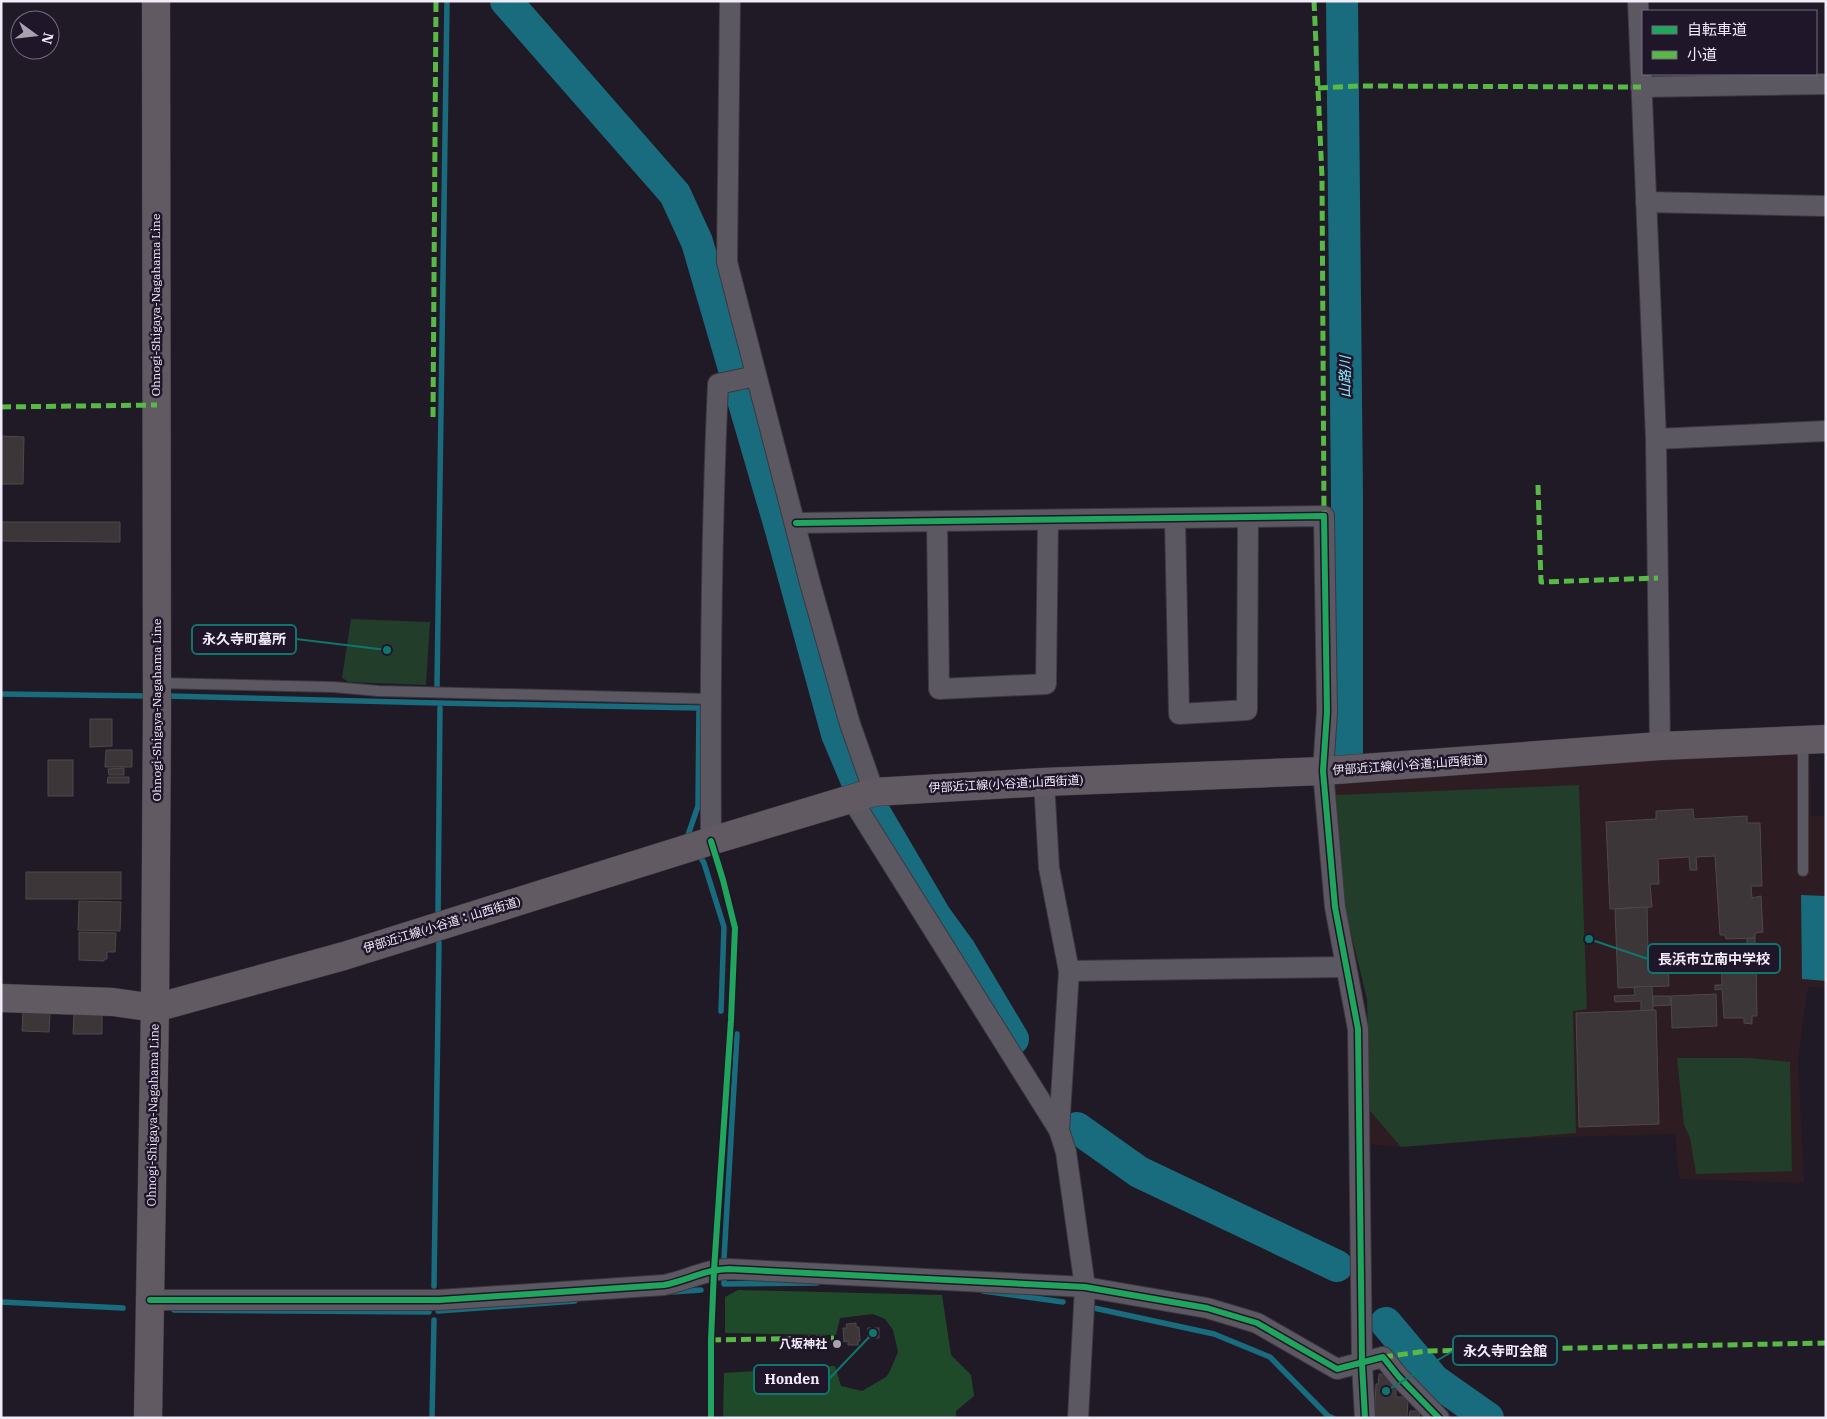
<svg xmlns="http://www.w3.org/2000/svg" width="1827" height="1419" font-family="'IBM Plex Serif','Noto Sans JP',serif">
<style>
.education{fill:#2d1c21}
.green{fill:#223d29}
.forest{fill:#1f4a29}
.water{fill:#196c7d}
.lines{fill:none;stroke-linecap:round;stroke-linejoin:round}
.stream{stroke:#196c7d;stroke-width:5.5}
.river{stroke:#196c7d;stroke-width:32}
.building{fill:#3d3638;stroke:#4e4849}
.lane-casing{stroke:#3c3741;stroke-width:12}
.street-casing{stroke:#3c3741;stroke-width:22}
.secondary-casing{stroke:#3c3741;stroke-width:29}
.lane{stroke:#5c5861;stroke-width:10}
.street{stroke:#5c5861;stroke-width:20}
.secondary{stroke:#615a63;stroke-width:28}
.quiet{stroke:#58b947;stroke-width:5;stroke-dasharray:10 5;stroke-linecap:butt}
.cycleway-casing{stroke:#20162a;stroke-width:9}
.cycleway{stroke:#20a55d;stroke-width:6}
.poi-dot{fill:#a8a2b0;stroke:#20162a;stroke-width:2}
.labels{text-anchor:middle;stroke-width:5;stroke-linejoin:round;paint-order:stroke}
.street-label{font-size:12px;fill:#f2ebfa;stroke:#20162a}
.poi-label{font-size:12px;font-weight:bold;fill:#f2ebfa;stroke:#20162a;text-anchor:end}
.water-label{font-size:14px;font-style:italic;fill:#8de8fe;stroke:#20162a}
.leader{fill:none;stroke:#0f766e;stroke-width:2}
.callout-dot{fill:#0f766e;stroke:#20162a;stroke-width:2}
.callout{fill:#20162a;stroke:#0f766e;stroke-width:2}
.callout-label{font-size:14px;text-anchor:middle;font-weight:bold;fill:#f2ebfa}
</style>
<rect width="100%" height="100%" fill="#201a26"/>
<path class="education" d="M1810,751L1811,816H1826V988L1808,987L1798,1058L1804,1183L1679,1179L1675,1134L1498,1139L1401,1147L1369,1144L1367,999L1341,892L1331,777Z"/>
<g class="green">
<path d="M351,619L430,622L426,685L349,682L342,678Z"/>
<path d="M1579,785L1587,1009L1573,1011L1576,1133L1401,1147L1370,1111L1367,999L1341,892L1336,795Z"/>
<path d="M1677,1058H1749L1790,1062L1792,1171L1696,1174L1690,1138L1684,1125Z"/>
</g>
<path class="forest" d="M738,1290L942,1295L951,1355L971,1375L974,1396L956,1411V1418H723L724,1373L835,1366L841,1386L862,1391L886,1377L890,1371L898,1352L893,1330L885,1319L873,1314L840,1318L836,1335L725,1333V1297Z"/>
<path class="water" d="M1801,895L1826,896V981L1802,979Z"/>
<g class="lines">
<g class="stream">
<path d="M437,686L447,1"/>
<path d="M1,694L147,696"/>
<path d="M168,696L438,703L699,708L698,806L688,835L691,840"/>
<path d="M698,853L704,863L724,927L721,1011"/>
<path d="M438,915L440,708"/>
<path d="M737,1034L724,1259V1284L817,1283"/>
<path d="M434,1286L439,943"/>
<path d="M983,1291L1063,1302"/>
<path d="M671,1292L701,1290"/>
<path d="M1,1302L123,1308"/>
<path d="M1094,1308L1214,1334L1270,1357L1328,1416L1333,1418"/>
<path d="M174,1310L429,1312"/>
<path d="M438,1311L575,1301"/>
<path d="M432,1418L434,1320"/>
</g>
<g class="river">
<path d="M506,1L675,194L697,242L781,530L837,734L858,784L936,917L960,950L1013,1039"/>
<path d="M1342,1L1347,496V752"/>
<path d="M1077,1128L1139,1172L1337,1266"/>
<path d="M1386,1323L1434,1380L1488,1418"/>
</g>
</g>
<g class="building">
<path d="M1,436L24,437L23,484H1Z"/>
<path d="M1,522H120V542L1,541Z"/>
<path d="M90,719H112V746L90,747Z"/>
<path d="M106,750H132V767H105Z"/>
<rect x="48" y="760" width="25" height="36"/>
<path d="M124,768V775H109L108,769Z"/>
<path d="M108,777H129V783H107Z"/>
<path d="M1693,809L1694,819L1747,816V823H1760L1762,886H1751L1752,898L1761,896L1763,932L1755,933V938L1726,939L1725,935H1720L1715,856L1696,857L1697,870H1690L1689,857L1658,859L1659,884H1650L1652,907L1610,909L1606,822L1656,819V811Z"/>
<rect x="26" y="872" width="95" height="27"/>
<path d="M79,901L121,902L120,931L78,930Z"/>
<path d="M1647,907L1648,954H1668L1669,986L1618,988L1615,909Z"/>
<path d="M79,932L116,933L115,952H107V959H104V961L79,960Z"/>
<path d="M1755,938V954L1732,955L1731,960H1723V949L1747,948V939Z"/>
<path d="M1756,959L1757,1016H1752V1024L1744,1023V1018H1724L1722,989L1715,990V985H1722L1721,960Z"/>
<path d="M1652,986L1653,1010L1641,1011V1001L1615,1002L1614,996L1635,995L1634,987Z"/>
<path d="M1716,994L1717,1026L1672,1028L1671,996Z"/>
<path d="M1653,996H1670L1671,1005L1653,1006Z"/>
<path d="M1656,1010L1659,1124L1579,1127L1576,1013Z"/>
<path d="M23,1011L50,1012L49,1032L22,1031Z"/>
<path d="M74,1014L102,1015V1034H73Z"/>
<path d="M856,1323V1327H859L860,1341H858V1345H848V1341L844,1342L843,1328H847L846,1324Z"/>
<rect x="868" y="1328" width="11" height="10"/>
<path d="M1379,1374L1392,1375L1391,1384L1396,1385V1397H1408L1407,1418H1374L1376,1384H1378Z"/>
<path d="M1410,1411H1420L1419,1418H1409Z"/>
</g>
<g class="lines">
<g class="lane-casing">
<g id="lane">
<path d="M158,683L333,687L379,691L710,699"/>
<path d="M1803,742V871"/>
</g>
</g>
<g class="street-casing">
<g id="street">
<path d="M730,1L727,262L810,583L850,724L874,792"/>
<path d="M1638,1L1656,439L1660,746"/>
<path d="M1641,87L1826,84"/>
<path d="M1646,202L1826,206"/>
<path d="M1656,439L1826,431"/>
<path d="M1175,519L1179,714L1247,710L1248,518"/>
<path d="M937,521L939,689L1046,684L1048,520"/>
<path d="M796,523L1324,516L1327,712L1323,771L1335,907L1358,1029L1362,1364L1365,1418"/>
<path d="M1044,782L1049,868L1069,971L1059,1130L1066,1152L1085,1287L1078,1418"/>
<path d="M851,798L1059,1130"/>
<path d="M711,841C710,688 711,536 718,384L756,376"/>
<path d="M1069,971L1346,967"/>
<path d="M150,1300H439L664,1285C686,1281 706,1269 729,1269L1085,1287L1207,1308L1257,1323L1337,1369L1383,1357L1399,1377L1439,1418"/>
</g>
</g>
<g class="secondary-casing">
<g id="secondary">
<path d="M1,998L113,1002L155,1008L344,956L711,841L874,792L1044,782L1323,771L1660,746L1826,739"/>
<path d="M148,1418L155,1008L157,713L156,1"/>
</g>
</g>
<use href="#lane" class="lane"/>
<use href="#street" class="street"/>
<use href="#secondary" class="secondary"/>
<g class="quiet">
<path d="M1314,1L1322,177L1324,516"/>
<path d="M1318,88L1360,86L1641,87"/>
<path d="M1,407L157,405"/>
<path d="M433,417L436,1"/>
<path d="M1538,485L1541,582L1658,578"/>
<path d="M711,1340L834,1338"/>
<path d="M1383,1357L1427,1351L1826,1343"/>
</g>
<g class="cycleway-casing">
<g id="cycleway">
<path d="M796,523L1324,516L1327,712L1323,771L1335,907L1358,1029L1362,1364L1365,1418"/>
<path d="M711,841L723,880L735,928L731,1020L714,1270L711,1340V1418"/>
<path d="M150,1300H439L664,1285C686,1281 706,1269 729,1269L1085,1287L1207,1308L1257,1323L1337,1369L1383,1357L1399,1377L1439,1418"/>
</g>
</g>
<use href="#cycleway" class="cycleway"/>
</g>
<circle class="poi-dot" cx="837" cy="1344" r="5"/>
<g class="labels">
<g class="street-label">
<text transform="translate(156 305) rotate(-90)" y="4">Ohnogi-Shigaya-Nagahama Line</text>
<text transform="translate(157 710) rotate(-90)" y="4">Ohnogi-Shigaya-Nagahama Line</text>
<text transform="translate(1410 765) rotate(-4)" y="4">伊部近江線(小谷道;山西街道)</text>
<text transform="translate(1006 784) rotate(-3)" y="4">伊部近江線(小谷道;山西街道)</text>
<text transform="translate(442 925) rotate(-17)" y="4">伊部近江線(小谷道：山西街道)</text>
<text transform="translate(153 1115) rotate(-89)" y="4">Ohnogi-Shigaya-Nagahama Line</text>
</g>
<g class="poi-label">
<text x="827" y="1348">八坂神社</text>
</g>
<g class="water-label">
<text transform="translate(1345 377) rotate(-90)" y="5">山路川</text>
</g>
</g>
<path class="leader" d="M387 650L296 639M1589 939L1648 959M1386 1391L1453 1351M873 1333L829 1379"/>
<g class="callout-dot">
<circle cx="387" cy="650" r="5"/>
<circle cx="1589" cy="939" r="5"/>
<circle cx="1386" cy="1391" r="5"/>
<circle cx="873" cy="1333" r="5"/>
</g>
<g class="callout">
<rect x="192" y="625" width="104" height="29" rx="5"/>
<rect x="1648" y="944" width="132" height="29" rx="5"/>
<rect x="1453" y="1336" width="104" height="29" rx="5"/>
<rect x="754" y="1365" width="75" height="29" rx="5"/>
</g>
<g class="callout-label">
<text x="244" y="644">永久寺町墓所</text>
<text x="1714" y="964">長浜市立南中学校</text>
<text x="1505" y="1356">永久寺町会館</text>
<text x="792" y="1384">Honden</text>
</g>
<rect width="1827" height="1419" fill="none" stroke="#f2ebfa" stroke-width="5"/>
<rect x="1642" y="10" width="175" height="65" fill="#20162a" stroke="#746b7d"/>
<rect x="1652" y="26" width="25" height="8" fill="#20a55d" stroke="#746b7d"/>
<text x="1687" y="35" font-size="15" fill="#f2ebfa">自転車道</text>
<rect x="1652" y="51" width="25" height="8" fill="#58b947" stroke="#746b7d"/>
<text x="1687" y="60" font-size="15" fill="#f2ebfa">小道</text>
<g transform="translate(35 35) rotate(105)"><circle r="24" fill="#20162a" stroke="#746b7d"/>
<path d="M0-4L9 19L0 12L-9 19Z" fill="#a8a2b0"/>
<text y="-8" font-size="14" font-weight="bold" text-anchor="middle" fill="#f2ebfa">N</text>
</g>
</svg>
